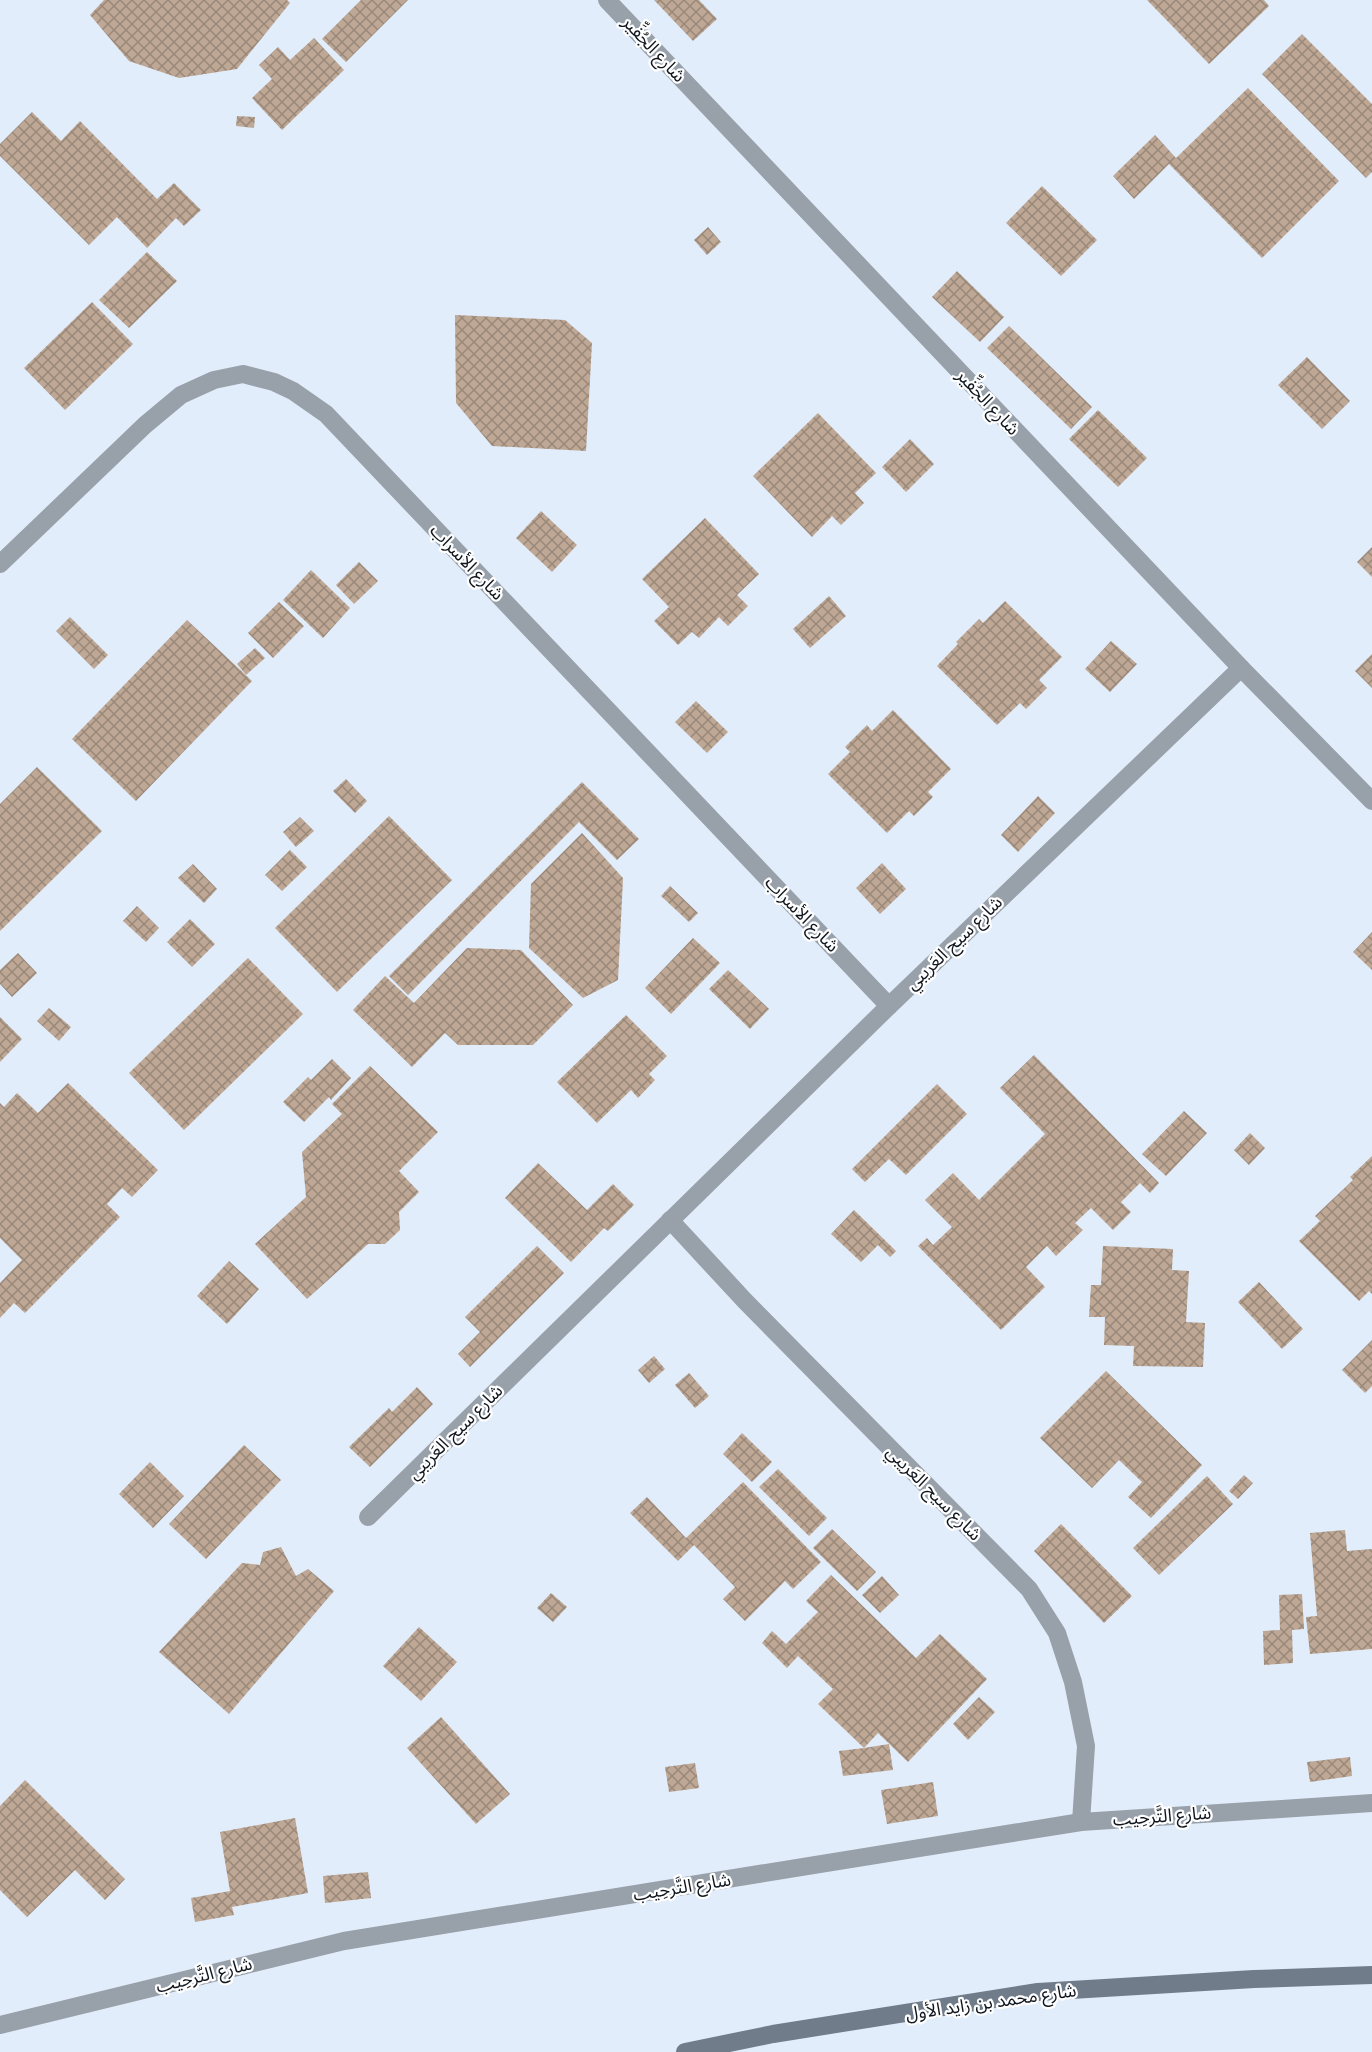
<svg xmlns="http://www.w3.org/2000/svg" width="1372" height="2052" font-family="'PT Serif','Noto Sans Arabic',serif">
<style>
.building{fill:url(#building-cross-hatch)}
.lines{fill:none;stroke-linecap:round;stroke-linejoin:round}
.street{stroke:#98a0aa;stroke-width:18}
.secondary{stroke:#717c8a;stroke-width:18}
.labels{text-anchor:middle;stroke-width:4.5;stroke-linejoin:round;paint-order:stroke}
.street-label{font-size:18px;fill:#10161e;stroke:#fff}
</style>
<defs>
<pattern id="building-cross-hatch" width="8" height="8" patternUnits="userSpaceOnUse" patternTransform="scale(1.5)"><rect width="8" height="8" fill="#bea895"/><path d="M0 0l8 8M0 8l8-8" fill="none" stroke="#998879"/></pattern>
</defs>
<rect width="100%" height="100%" fill="#e2edfb"/>
<g class="building">
<path d="M104,0H287L290,3L237,69L179,78L129,61L90,15Z"/>
<path d="M361,0H408L346,62L322,39Z"/>
<path d="M654,0H699L717,19L693,41Z"/>
<path d="M1147,0H1264L1269,6L1209,64Z"/>
<path d="M1302,34L1372,104V172L1366,178L1262,74Z"/>
<path d="M314,38L344,70L282,130L252,98L272,79L259,65L278,47L290,60Z"/>
<path d="M1248,88L1339,181L1262,258L1169,164L1134,199L1113,176L1155,135L1176,158Z"/>
<path d="M32,112L61,141L80,121L157,199L174,183L201,210L184,226L176,218L147,248L117,217L89,245L0,156V144Z"/>
<path d="M237,116L255,117L254,128L236,126Z"/>
<path d="M1042,186L1097,240L1061,276L1006,223Z"/>
<path d="M708,227L721,242L707,255L694,240Z"/>
<path d="M147,252L177,281L129,328L99,300Z"/>
<path d="M957,271L1004,317L980,342L932,297Z"/>
<path d="M92,302L133,344L65,410L24,368Z"/>
<path d="M455,315L565,320L592,343L586,451L492,446L456,403Z"/>
<path d="M1009,326L1092,407L1071,429L987,348Z"/>
<path d="M1307,357L1350,401L1322,429L1278,385Z"/>
<path d="M1098,410L1147,458L1118,487L1069,439Z"/>
<path d="M818,413L876,473L855,493L864,503L841,525L832,516L812,537L753,476Z"/>
<path d="M910,439L934,464L906,492L882,467Z"/>
<path d="M541,511L577,545L552,572L516,538Z"/>
<path d="M705,518L759,574L737,595L748,606L728,626L719,617L699,638L692,632L678,645L654,621L669,607L642,579Z"/>
<path d="M1372,547V577L1357,562Z"/>
<path d="M359,562L378,581L354,604L336,585Z"/>
<path d="M311,570L350,608L323,638L283,600Z"/>
<path d="M829,596L846,616L810,648L793,629Z"/>
<path d="M1005,601L1062,657L1039,680L1047,688L1026,709L1020,703L997,725L937,666L958,644L956,642L979,619L983,623Z"/>
<path d="M279,602L304,626L273,658L248,633Z"/>
<path d="M70,617L108,655L94,669L56,631Z"/>
<path d="M187,620L252,681L136,801L72,739Z"/>
<path d="M1111,641L1137,664L1110,692L1085,669Z"/>
<path d="M255,648L265,658L246,675L237,664Z"/>
<path d="M1372,654V688L1355,671Z"/>
<path d="M696,701L728,732L707,753L675,722Z"/>
<path d="M893,710L951,769L928,792L933,797L914,816L909,811L887,833L828,774L850,752L845,747L867,725L872,731Z"/>
<path d="M37,767L102,831L0,931V804Z"/>
<path d="M346,779L367,801L355,813L333,791Z"/>
<path d="M582,782L639,839L617,860L579,822L408,995L389,976Z"/>
<path d="M1038,796L1055,813L1018,852L1001,835Z"/>
<path d="M389,816L452,880L337,992L275,928Z"/>
<path d="M300,817L314,831L296,847L283,832Z"/>
<path d="M582,833L623,878L618,980L583,998L529,948L531,884Z"/>
<path d="M290,850L307,867L282,891L265,875Z"/>
<path d="M882,863L906,889L880,914L856,888Z"/>
<path d="M193,864L217,889L204,903L178,878Z"/>
<path d="M670,886L698,913L689,922L661,896Z"/>
<path d="M137,906L159,928L146,942L123,921Z"/>
<path d="M190,919L215,944L192,967L167,942Z"/>
<path d="M1372,932V970L1353,952Z"/>
<path d="M693,938L720,963L671,1014L645,988Z"/>
<path d="M467,948L521,950L573,1005L533,1045H458L445,1033L412,1067L353,1010L385,976L414,1003Z"/>
<path d="M18,953L37,973L12,997L0,984V970Z"/>
<path d="M248,958L303,1014L184,1130L129,1073Z"/>
<path d="M728,970L769,1009L750,1029L709,989Z"/>
<path d="M49,1008L71,1027L59,1041L37,1021Z"/>
<path d="M626,1015L667,1056L649,1074L655,1080L638,1098L631,1090L597,1123L557,1082Z"/>
<path d="M0,1017L22,1039L0,1062Z"/>
<path d="M1034,1055L1159,1183L1150,1193L1140,1183L1121,1202L1131,1212L1113,1230L1091,1208L1075,1223L1083,1230L1056,1256L1047,1246L1026,1267L1045,1287L1001,1330L918,1246L927,1238L933,1245L952,1227L925,1200L953,1173L979,1200L1045,1134L1000,1088Z"/>
<path d="M332,1059L351,1078L331,1100L329,1097L304,1122L283,1102L308,1077L311,1080Z"/>
<path d="M370,1066L438,1132L399,1171L419,1192L399,1212L400,1230L385,1244H368L307,1299L255,1244L306,1197L302,1152L342,1114L332,1104Z"/>
<path d="M68,1083L158,1170L132,1197L122,1188L107,1204L120,1217L25,1313L14,1303L0,1318V1283L22,1260L0,1238V1103L4,1107L17,1093L38,1113Z"/>
<path d="M937,1084L967,1114L906,1175L889,1159L865,1182L852,1169Z"/>
<path d="M1184,1111L1207,1133L1166,1176L1142,1154Z"/>
<path d="M1250,1133L1265,1148L1249,1165L1234,1150Z"/>
<path d="M1372,1156V1294L1369,1291L1359,1301L1299,1241L1320,1221L1315,1216L1353,1180L1350,1177Z"/>
<path d="M538,1163L587,1210L613,1184L634,1205L608,1231L604,1228L571,1262L505,1198Z"/>
<path d="M854,1210L896,1251L890,1257L878,1245L861,1262L831,1234Z"/>
<path d="M537,1246L564,1273L470,1367L458,1354L480,1332L465,1317Z"/>
<path d="M1103,1246L1173,1249L1172,1270L1189,1271L1186,1322L1205,1323L1203,1367L1133,1366L1134,1346L1104,1345L1105,1317H1089L1091,1285H1101Z"/>
<path d="M229,1261L259,1289L227,1324L197,1296Z"/>
<path d="M1259,1282L1303,1329L1282,1349L1238,1302Z"/>
<path d="M1372,1340V1386L1365,1393L1342,1370Z"/>
<path d="M654,1356L665,1369L649,1383L638,1370Z"/>
<path d="M1106,1371L1202,1465L1151,1518L1128,1497L1142,1482L1119,1460L1092,1488L1040,1438Z"/>
<path d="M689,1373L709,1396L695,1408L675,1385Z"/>
<path d="M417,1387L433,1404L370,1467L349,1447L389,1408L392,1412Z"/>
<path d="M742,1433L772,1462L752,1482L723,1454Z"/>
<path d="M244,1445L281,1480L206,1559L169,1524Z"/>
<path d="M150,1462L184,1496L153,1528L119,1494Z"/>
<path d="M778,1469L827,1518L809,1536L759,1487Z"/>
<path d="M1244,1475L1253,1483L1238,1499L1229,1491Z"/>
<path d="M1207,1476L1233,1504L1159,1575L1133,1548Z"/>
<path d="M743,1482L821,1562L793,1589L785,1581L745,1621L723,1599L735,1587L694,1545L678,1561L630,1513L647,1497L686,1538Z"/>
<path d="M1061,1524L1132,1596L1104,1623L1034,1551Z"/>
<path d="M832,1529L876,1572L857,1591L813,1548Z"/>
<path d="M1345,1530L1347,1551L1372,1549V1649L1310,1654L1306,1617L1317,1616L1310,1533Z"/>
<path d="M281,1547L296,1576L308,1569L334,1591L229,1714L159,1652L242,1563L260,1565L263,1552Z"/>
<path d="M831,1575L916,1658L940,1634L987,1679L908,1762L878,1733L864,1748L889,1744L893,1770L843,1776L839,1751L864,1748L818,1704L833,1689L798,1656L787,1668L762,1643L772,1631L786,1644L818,1612L806,1601Z"/>
<path d="M882,1576L899,1595L880,1613L862,1595Z"/>
<path d="M551,1593L567,1607L553,1622L537,1608Z"/>
<path d="M1302,1594L1304,1629L1292,1630L1293,1663L1264,1665L1263,1631L1280,1630L1279,1595Z"/>
<path d="M419,1627L457,1662L421,1701L383,1666Z"/>
<path d="M979,1697L995,1712L968,1740L953,1724Z"/>
<path d="M441,1717L510,1794L476,1824L407,1748Z"/>
<path d="M1350,1757L1352,1776L1310,1782L1307,1762Z"/>
<path d="M695,1763L699,1788L669,1792L665,1767Z"/>
<path d="M25,1780L125,1879L105,1900L75,1870L27,1917L0,1890V1806Z"/>
<path d="M933,1782L938,1816L887,1824L881,1790Z"/>
<path d="M295,1818L308,1893L232,1907L234,1915L195,1922L191,1898L230,1891L220,1832Z"/>
<path d="M368,1872L371,1898L325,1903L323,1876Z"/>
</g>
<g class="lines">
<g class="street">
<path d="M607,0L1241,668L1372,801"/>
<path d="M0,564L145,425L181,395L214,380L243,374L274,382L293,391L326,414L889,1006"/>
<path d="M670,1220L745,1301L1029,1589L1057,1633L1073,1682L1086,1746L1081,1822"/>
<path d="M368,1517L889,1006L1241,668"/>
<path d="M0,2025L344,1941L1081,1822L1372,1803"/>
</g>
<path class="secondary" d="M685,2052L773,2034L1038,1992L1254,1979L1372,1975"/>
</g>
<g class="labels">
<g class="street-label">
<text transform="translate(654 49) rotate(47)" y="6">شارع الجُفِّير</text>
<text transform="translate(988 402) rotate(47)" y="6">شارع الجُفِّير</text>
<text transform="translate(467 562) rotate(46)" y="6">شارع الأسراب</text>
<text transform="translate(802 914) rotate(46)" y="6">شارع الأسراب</text>
<text transform="translate(954 943) rotate(-44)" y="6">شارع سيح العَريبي</text>
<text transform="translate(455 1432) rotate(-45)" y="6">شارع سيح العَريبي</text>
<text transform="translate(934 1493) rotate(45)" y="6">شارع سيح العَريبي</text>
<text transform="translate(1162 1816) rotate(-4)" y="6">شارع التَّرحِيب</text>
<text transform="translate(682 1887) rotate(-9)" y="6">شارع التَّرحِيب</text>
<text transform="translate(204 1975) rotate(-14)" y="6">شارع التَّرحِيب</text>
<text transform="translate(991 2002) rotate(-8)" y="6">شارع محمد بن زايد الأول</text>
</g>
</g>
</svg>
